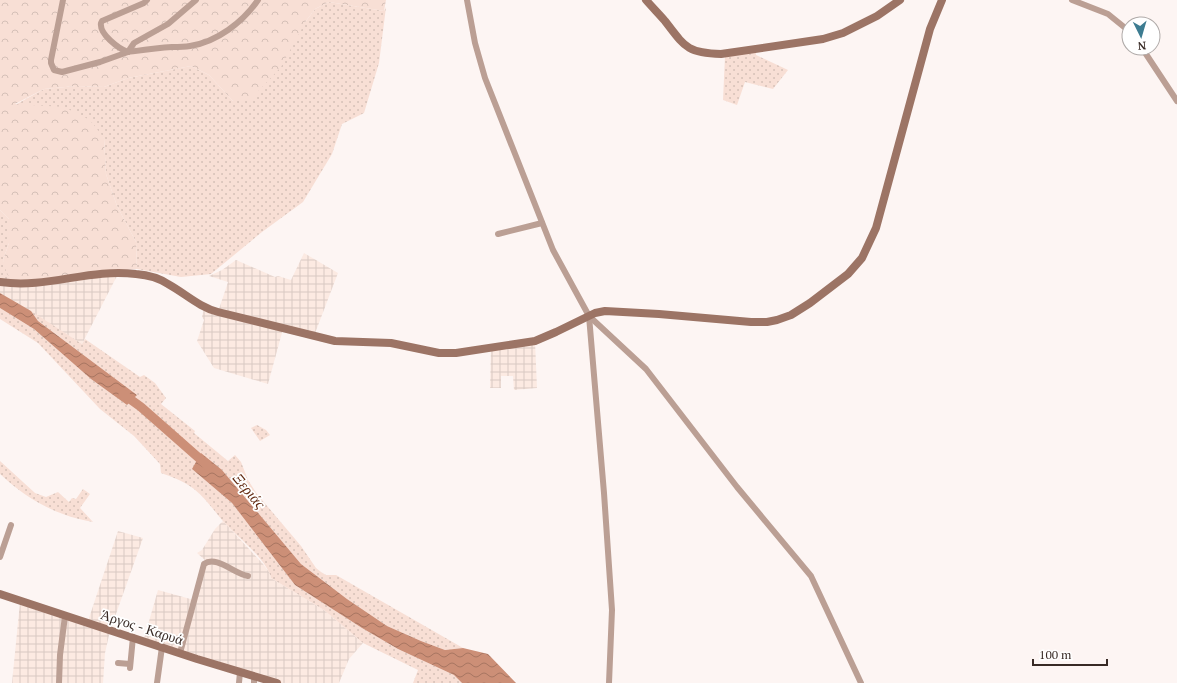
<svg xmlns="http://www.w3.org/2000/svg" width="1177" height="683" font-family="'PT Serif',serif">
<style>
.industrial{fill:url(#industrial-grid)}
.grass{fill:url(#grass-dots)}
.forest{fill:url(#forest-crowns)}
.water{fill:url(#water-waves)}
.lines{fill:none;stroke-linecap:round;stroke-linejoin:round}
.river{stroke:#cc8f77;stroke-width:9}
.street{stroke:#bb9f94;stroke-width:6}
.secondary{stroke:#9c7465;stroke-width:8}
.labels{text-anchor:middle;stroke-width:3.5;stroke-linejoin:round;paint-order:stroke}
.street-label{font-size:14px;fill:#382a25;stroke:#fff}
.water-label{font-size:15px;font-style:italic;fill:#632b12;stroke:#fff}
</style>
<defs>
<pattern id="industrial-grid" width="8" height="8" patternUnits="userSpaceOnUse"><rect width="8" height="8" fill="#fceae2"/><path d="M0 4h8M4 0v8" fill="none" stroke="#d9c9c2"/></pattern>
<pattern id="grass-dots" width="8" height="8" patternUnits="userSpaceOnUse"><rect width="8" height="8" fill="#f8dfd5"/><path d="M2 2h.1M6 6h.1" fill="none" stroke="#d5c0b7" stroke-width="1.8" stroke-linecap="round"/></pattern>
<pattern id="forest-crowns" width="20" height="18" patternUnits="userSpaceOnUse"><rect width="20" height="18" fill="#f8dfd5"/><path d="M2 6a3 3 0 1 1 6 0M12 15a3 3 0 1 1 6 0" fill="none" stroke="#d5c0b7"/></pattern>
<pattern id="water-waves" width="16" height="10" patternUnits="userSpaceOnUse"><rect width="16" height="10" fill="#cc8f77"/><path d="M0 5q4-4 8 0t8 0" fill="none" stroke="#a77561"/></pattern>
</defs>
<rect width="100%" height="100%" fill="#fdf5f3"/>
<g class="industrial">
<path d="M304,253L338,273L314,336L283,329L268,384L214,368L197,341L204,320L202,317L204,307L218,312L228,282L209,276L222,270L236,260L275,277L278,276L291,280Z"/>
<path d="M119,272L82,344L0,293V283Z"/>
<path d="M535,341L537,388L514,390L513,376H501V388H490L491,347Z"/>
<path d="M223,521L263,564L269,572L271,578L324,610L363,643L349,659L339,683H274L143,642L158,590L194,600L207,562L197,553L202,550L215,529Z"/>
<path d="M118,531L143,538L111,628L88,621Z"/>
<path d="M20,602L110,631L105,653L103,683H12Z"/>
</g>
<g class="grass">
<path d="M329,2L384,11L386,7L379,63L364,113L342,124L332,154L303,202L262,232L211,274L181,277L137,269L136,242L117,206L106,174L104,138L31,106L15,105L44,89L76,86L104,87L128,78L191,66L209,75L233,101L306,21L315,9Z"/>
<path d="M756,52V55L788,70L773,89L745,82L737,105L723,100L725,56Z"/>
<path d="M0,210L9,219V243L3,260L14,283L0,280Z"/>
<path d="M0,308L34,329L91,379L127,405L137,395L38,321L31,311L82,344L85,339L140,377L144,375L155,383L166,398L161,404L195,431L194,433L228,461L235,455L241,462L248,480L257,494L301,546L316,568L321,572L326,575H336L463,648L445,650L421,641L387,626L347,599L301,564L222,470L192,469L232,503L295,585L362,628L398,649L454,675L462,683H413L418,670L363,643L324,610L271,578C267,559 235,535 222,520C213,509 205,498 194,489C184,481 172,477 161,473L160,464L134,436L100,409L38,343L0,319Z"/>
<path d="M257,425L266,430L270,435L260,441L251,428Z"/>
<path d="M0,461L35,493L46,497L58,492L69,502L72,498L76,499L83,489L90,494L80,508L93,522C83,520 73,518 63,514C40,506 18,491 0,474Z"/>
</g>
<path class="forest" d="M0,0H386L384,11L329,2L315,9L306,21L281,67L251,99L233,101L209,75L191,66L128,78L104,87L76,86L44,89L15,104L64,107L90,120L104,138L106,174L117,206L136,242L137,269H117L14,283L7,274L3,260L9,243V219L0,210Z"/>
<g class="water">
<path d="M0,293L31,311L38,321L137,395L127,405L91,379L34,329L0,308Z"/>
<path d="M201,453L222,470L301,564L347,599L387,626L421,641L445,650L463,648L488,654L516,683H462L454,675L398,649L362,628L295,585L232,503L192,469Z"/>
</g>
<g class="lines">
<path class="river" d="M123,394L141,407L208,466"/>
<g class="street">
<path d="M63,0L51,60V63L54,70L62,72L100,62L128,52"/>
<path d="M196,0L168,24L134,43L128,52C143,50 157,48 172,47C178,47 184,47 190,46C217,42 243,22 258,0"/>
<path d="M467,0L475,43L485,78L553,250L589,316L646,369L737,487L811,576L861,683"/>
<path d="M1072,0L1108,14L1129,31"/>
<path d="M1142,48L1177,101"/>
<path d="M128,52C119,49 99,34 101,23L102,21L144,3L147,0"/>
<path d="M498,234L542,223"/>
<path d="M589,316L604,493L612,610L609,683"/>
<path d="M0,557L11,525"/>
<path d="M180,653L204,564C216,555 235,574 248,576"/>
<path d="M118,663L130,664"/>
<path d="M130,668L133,637"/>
<path d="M59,683L60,655L65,616"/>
<path d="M157,683L162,647"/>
<path d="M239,683L240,672"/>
<path d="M254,683V677"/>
</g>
<g class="secondary">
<path d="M646,0C652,7 659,14 665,21C685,47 687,53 721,54L823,39L843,33L877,16L900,0"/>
<path d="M0,282C48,289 89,268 136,274C148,275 159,278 168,284C186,294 199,307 218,312L335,341L391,343L439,353H456L535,341L556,332L595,313L605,311L659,314L751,322H767L777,320L791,315L810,303L848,274L862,258L876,228L930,29L942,0"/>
<path d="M0,594L197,659L277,683"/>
</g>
</g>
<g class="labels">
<g class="street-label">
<text transform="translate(142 627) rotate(18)" y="5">Άργος - Καρυά</text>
</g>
<g class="water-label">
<text transform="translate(249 491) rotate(50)" y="5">Ξεριάς</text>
</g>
</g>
<g transform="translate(1141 36) rotate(175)"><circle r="19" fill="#ffffff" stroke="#afaaa8"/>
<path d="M0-3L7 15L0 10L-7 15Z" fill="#3d7c91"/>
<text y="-6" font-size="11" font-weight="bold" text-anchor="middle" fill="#382a25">N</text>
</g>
<path d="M1033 659v6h74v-6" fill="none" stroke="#382a25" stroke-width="2"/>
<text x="1039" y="659" font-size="12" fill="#382a25" stroke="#ffffff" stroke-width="3" paint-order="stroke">100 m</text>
</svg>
